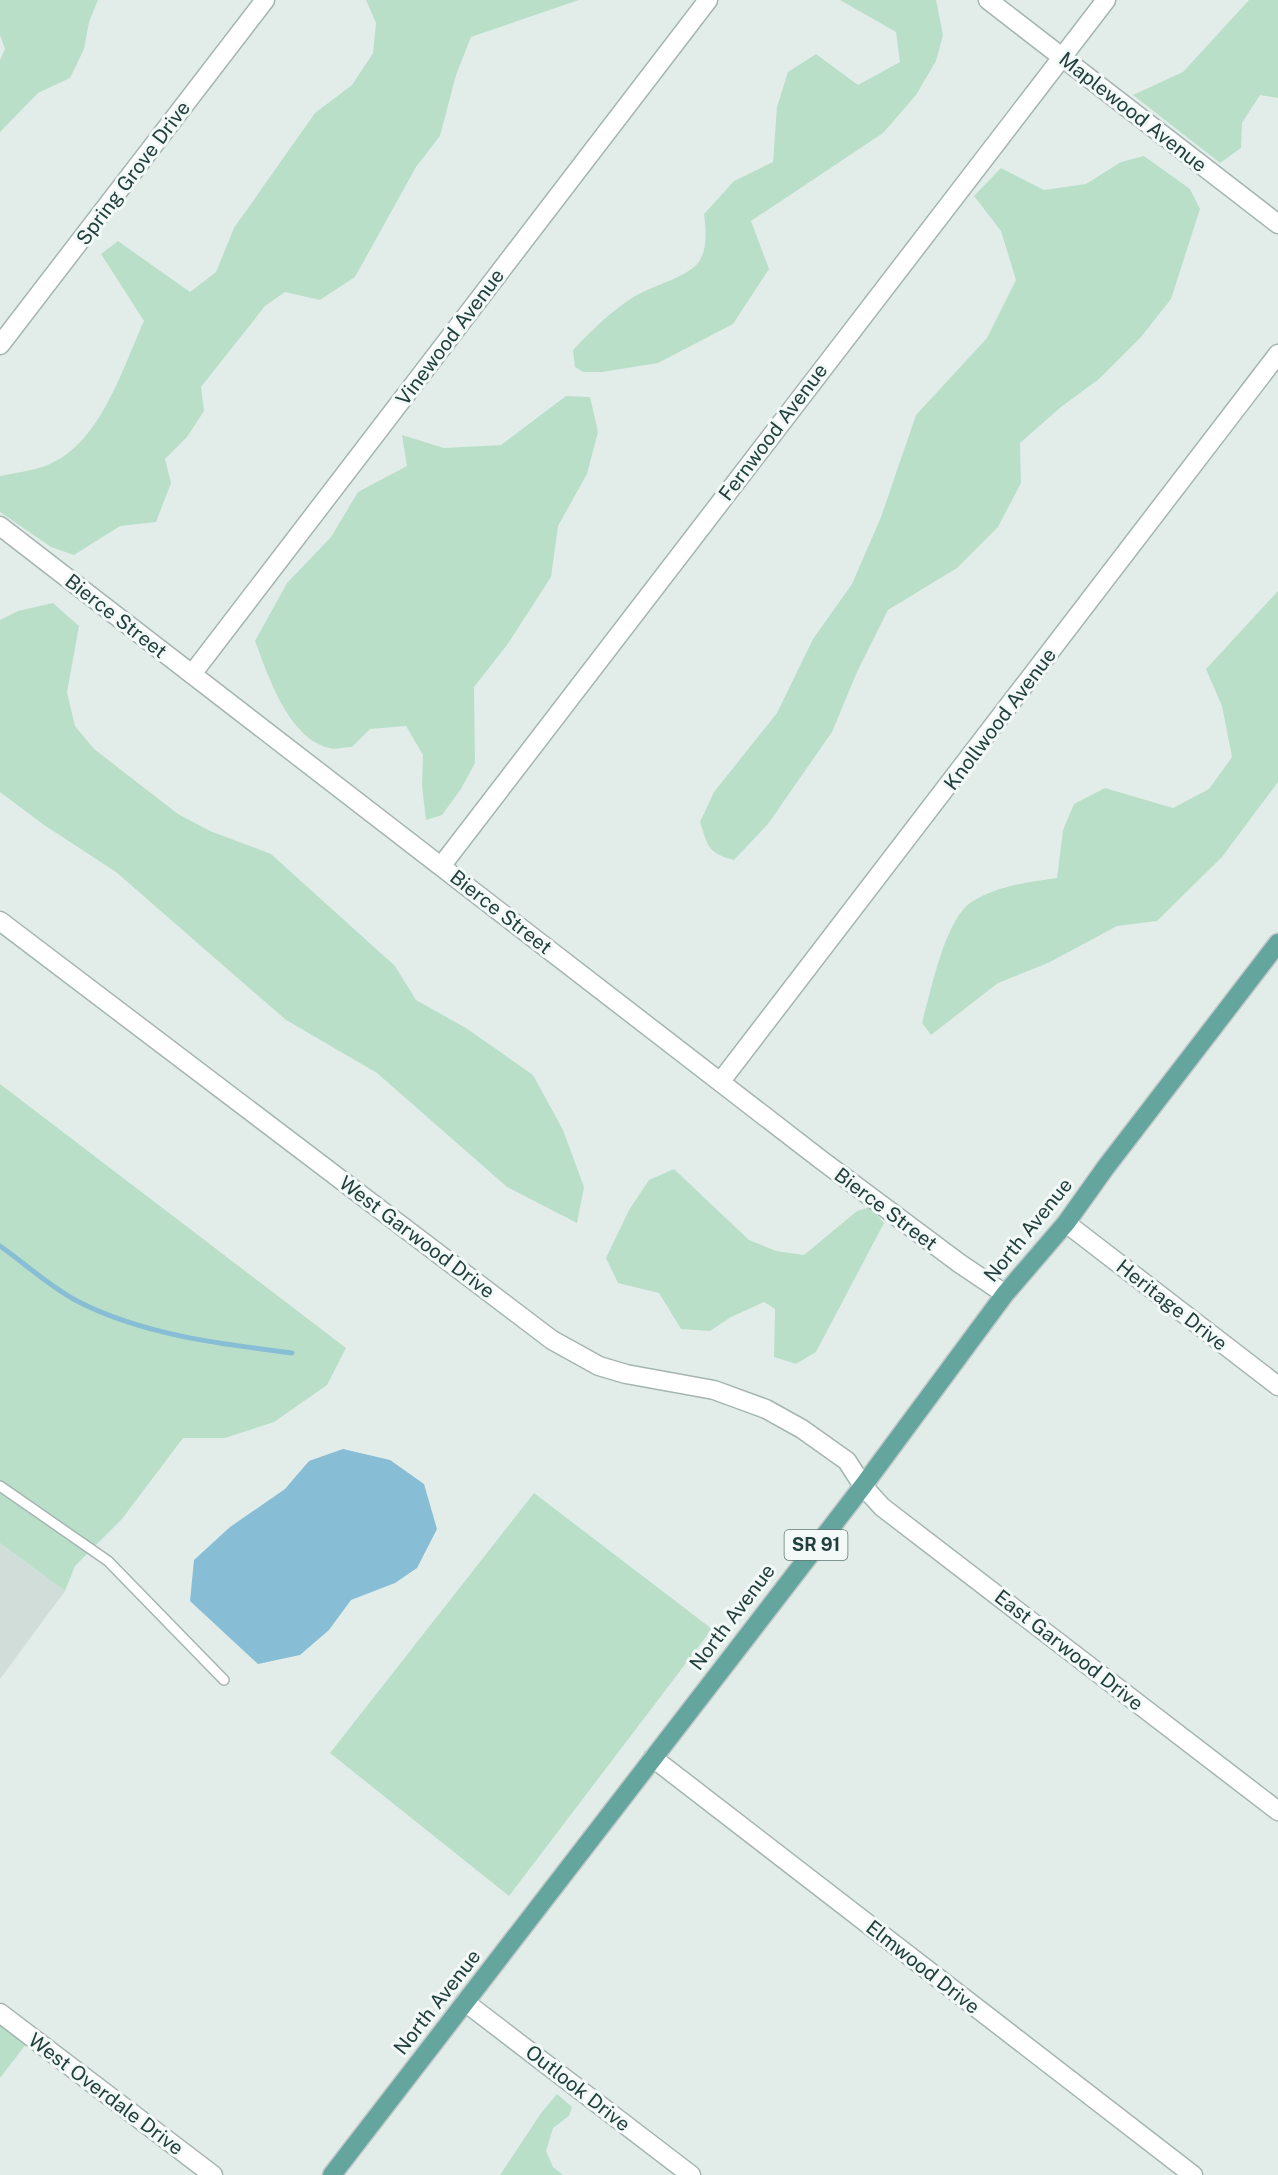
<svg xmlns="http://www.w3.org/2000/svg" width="1278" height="2175" font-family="'Public Sans',sans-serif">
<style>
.built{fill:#d0ddd9}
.green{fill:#badfc9}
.water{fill:#87bed5}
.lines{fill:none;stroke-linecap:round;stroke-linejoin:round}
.stream{stroke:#87bed5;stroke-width:5}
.lane-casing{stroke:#a4b5b2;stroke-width:12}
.street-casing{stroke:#a4b5b2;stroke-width:21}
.primary-casing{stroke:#c1c9c8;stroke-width:21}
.lane{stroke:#fff;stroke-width:9}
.street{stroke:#fff;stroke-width:18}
.primary{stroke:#64a59e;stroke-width:18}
.labels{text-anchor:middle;stroke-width:6;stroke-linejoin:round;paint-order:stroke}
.shield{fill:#f3f9f7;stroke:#607774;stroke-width:1.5}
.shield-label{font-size:18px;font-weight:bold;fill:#213f3c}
.street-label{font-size:20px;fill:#213f3c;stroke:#f3f9f7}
</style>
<rect width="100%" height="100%" fill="#e2edea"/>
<path class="built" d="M0,1543L65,1591L0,1679Z"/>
<g class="green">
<path d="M0,0H98L89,22L84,49L70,78L38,93L0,132V60L5,49L0,35Z"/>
<path d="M366,0H579L471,37L456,75L440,136L416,167L355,277L320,300L285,292L265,306L201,387L204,411L187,437L165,459L171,483L156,522L120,526L74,555L51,547L0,512V476C15,473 31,471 45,466C100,446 122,369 144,321L101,254L118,241L190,292L216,272L234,228L315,113L352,85L373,53L376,23Z"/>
<path d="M840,0H936L943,35L936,61L916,95L883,133L751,221L769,269L733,324L658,363L602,372H583L575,367L573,350C591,331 609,313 632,298C648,287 686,278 698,263C708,250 706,229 704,214L734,181L773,162L777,107L788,72L816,54L858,85L900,62L896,32Z"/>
<path d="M1249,0H1278V98L1260,95L1242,123L1241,148L1220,163L1133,95L1183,72Z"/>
<path d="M1144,156L1190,189L1200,209L1171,299L1141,337L1099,379L1061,407L1020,443L1021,483L998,527L957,568L888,610L857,672L832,732L768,824L734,860C708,853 708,847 700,822L714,792L777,713L813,639L852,584L881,517L916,415L987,338L1016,280L1001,231L974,196L1001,168L1044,190L1086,184L1121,162Z"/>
<path d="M566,396L590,397L598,432L587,474L558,526L551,577L507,645L474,687L475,763L461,789L442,815L426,820L422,786L423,755L406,726L370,729L352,747C345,747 335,750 329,748C288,738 268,675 255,641L287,583L331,537L358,492L407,466L402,435L444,448L501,445Z"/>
<path d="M1278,591V782L1222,857L1157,921L1117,926L1050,962L998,983L931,1035L922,1023C931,992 945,917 973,901C998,886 1028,882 1057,878L1063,830L1074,804L1105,788L1173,808L1209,789L1232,757L1222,706L1206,669Z"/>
<path d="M53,603L79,626L67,692L75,726L94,749L178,814L210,831L271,854L395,966L416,1000L466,1028L533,1075L563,1130L584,1187L577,1223L507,1187L377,1073L286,1020L116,872L44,825L0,792V620L18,611Z"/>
<path d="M0,1084L346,1348L327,1385L274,1422L225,1438H183L122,1519L75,1566L65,1591L0,1543Z"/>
<path d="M674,1169L749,1240L776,1251L804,1255L857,1211L870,1207L884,1223L816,1352L796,1364L774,1357L775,1309L764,1302L731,1317L710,1331L681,1329L659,1293L618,1283L606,1258L629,1210L649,1180Z"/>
<path d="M534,1493L712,1629L509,1896L330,1753Z"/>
<path d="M0,2023L27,2043L0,2078Z"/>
<path d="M557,2094L572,2107L569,2116L553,2128L546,2151L553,2167L563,2175H500L541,2113Z"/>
</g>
<path class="water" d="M343,1449L390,1460L424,1484L437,1529L417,1568L395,1583L351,1600L329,1630L300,1655L258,1664L190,1601L194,1560L230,1527L285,1489L309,1461Z"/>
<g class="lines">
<path class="stream" d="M0,1246C26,1264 51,1288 79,1302C144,1335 221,1344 292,1353"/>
<g class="lane-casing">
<path id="lane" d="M0,1486L108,1561L224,1680"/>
</g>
<g class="street-casing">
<g id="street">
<path d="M988,0L1278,224"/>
<path d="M0,345L265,0"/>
<path d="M0,526L820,1159L959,1263L1005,1294"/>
<path d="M192,674L708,0"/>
<path d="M442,865L1106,0"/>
<path d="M0,921L552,1340L599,1366L626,1374L714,1390L766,1409L802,1429L847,1461L863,1486L882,1507L1278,1811"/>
<path d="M721,1081L1278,354"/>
<path d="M1066,1223L1278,1386"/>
<path d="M653,1758L1193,2175"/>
<path d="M465,2002L691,2175"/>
<path d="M0,2013L213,2175"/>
</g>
</g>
<g class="primary-casing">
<path id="primary" d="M332,2175L863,1486L1005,1294L1066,1223L1106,1167L1278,943"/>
</g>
<use href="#lane" class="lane"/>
<use href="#street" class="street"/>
<use href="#primary" class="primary"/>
</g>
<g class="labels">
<rect class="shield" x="784.5" y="1530" width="63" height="30" rx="4.5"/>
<g class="shield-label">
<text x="816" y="1551">SR 91</text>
</g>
<g class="street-label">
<text transform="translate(1133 112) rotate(38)" y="7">Maplewood Avenue</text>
<text transform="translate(133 173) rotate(-53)" y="7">Spring Grove Drive</text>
<text transform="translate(450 337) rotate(-53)" y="7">Vinewood Avenue</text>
<text transform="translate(773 432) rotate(-53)" y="7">Fernwood Avenue</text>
<text transform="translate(116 616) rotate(38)" y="7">Bierce Street</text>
<text transform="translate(1000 719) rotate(-53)" y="7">Knollwood Avenue</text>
<text transform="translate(501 912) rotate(38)" y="7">Bierce Street</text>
<text transform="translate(886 1209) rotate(37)" y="7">Bierce Street</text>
<text transform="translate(1028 1230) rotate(-51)" y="7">North Avenue</text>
<text transform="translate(417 1237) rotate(37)" y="7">West Garwood Drive</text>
<text transform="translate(1172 1305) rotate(38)" y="7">Heritage Drive</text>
<text transform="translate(732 1617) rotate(-53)" y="7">North Avenue</text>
<text transform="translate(1069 1650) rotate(38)" y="7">East Garwood Drive</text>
<text transform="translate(923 1967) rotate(38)" y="7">Elmwood Drive</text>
<text transform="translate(437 2002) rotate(-52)" y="7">North Avenue</text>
<text transform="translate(578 2088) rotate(38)" y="7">Outlook Drive</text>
<text transform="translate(106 2094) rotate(37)" y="7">West Overdale Drive</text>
</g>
</g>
</svg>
